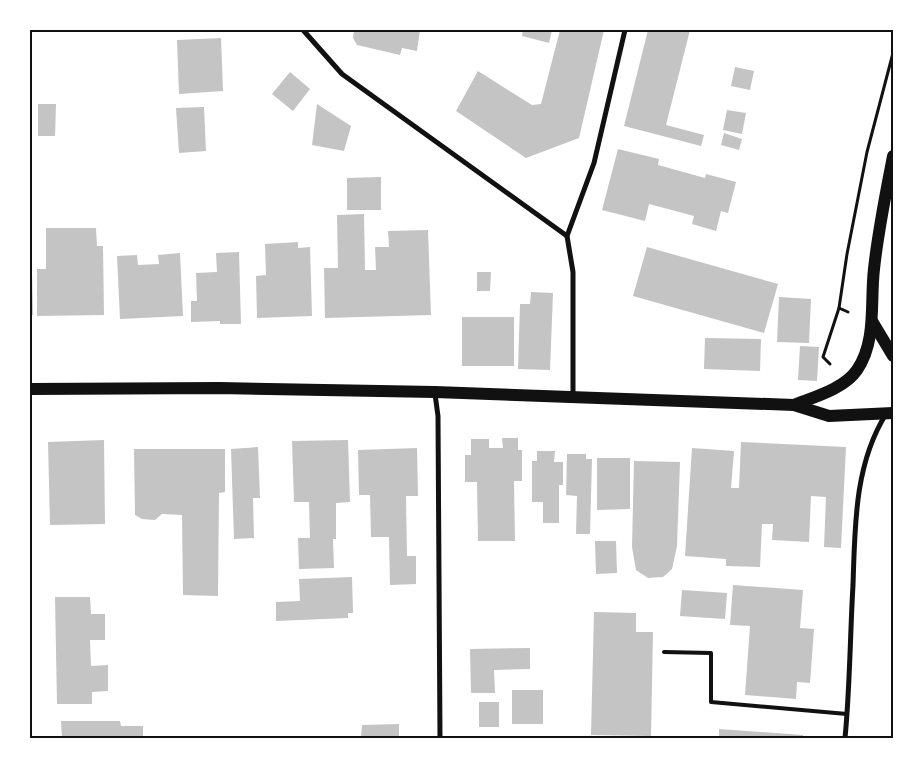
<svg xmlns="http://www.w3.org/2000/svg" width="923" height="768" font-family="Inter,sans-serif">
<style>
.building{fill:#c4c4c4}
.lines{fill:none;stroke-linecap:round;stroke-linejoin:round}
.path{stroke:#111;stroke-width:3}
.service{stroke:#111;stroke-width:4}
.minor{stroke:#111;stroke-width:5}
.primary{stroke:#111;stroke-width:12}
.neatline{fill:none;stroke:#111;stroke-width:2}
</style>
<rect width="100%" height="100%" fill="#fff"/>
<g class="building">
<path d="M354,30H420L417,51L402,48L400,55L357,45L353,38Z"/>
<path d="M523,30H552L549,43L522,36Z"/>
<path d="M560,30H604L579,138L526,158L456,111L478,71L532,105L541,104Z"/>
<path d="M648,30H690L666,125L704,135L701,146L624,126Z"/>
<path d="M221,38L223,91L179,94L177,40Z"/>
<path d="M735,67L754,71L750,90L731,86Z"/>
<path d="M290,72L310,89L293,111L272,94Z"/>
<path d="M38,104H56L55,136H38Z"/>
<path d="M317,104L351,126L344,151L312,145Z"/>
<path d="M204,107L206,151L179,153L176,108Z"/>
<path d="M727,110L746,113L742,134L723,130Z"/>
<path d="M724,133L742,139L739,150L721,145Z"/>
<path d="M618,149L659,159L658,165L705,178L706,174L736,182L728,213L721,211L716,231L692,224L694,216L649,204L645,221L602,210Z"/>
<path d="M381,177V210H347V178Z"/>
<path d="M364,214L365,270H376L375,247H389L388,231L428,230L431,315L325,318L324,268H338L337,215Z"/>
<path d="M46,228H96L97,246H103L104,315L37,316V269H46Z"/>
<path d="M298,242V248L310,247L312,316L257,318L256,276L266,275L265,244Z"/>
<path d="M647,247L778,284L764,333L633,296Z"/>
<path d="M239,252L241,324H220V321L191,322V301H197L196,273L217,272L216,253Z"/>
<path d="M180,253L183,316L120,319L117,256L137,255L138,265L159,264L158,255Z"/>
<path d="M30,271H32L33,315H30Z"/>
<path d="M477,272H491L490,291H477Z"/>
<path d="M531,292L553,293L550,370L518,369L520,304H530Z"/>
<path d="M779,297L811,299L809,343L777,342Z"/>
<rect x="462" y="317" width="52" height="49"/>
<path d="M705,338L761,339L760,371L704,369Z"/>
<path d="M800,346L819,347L817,381L798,380Z"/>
<path d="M502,438H518V450H522V481H514L515,541H478L477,482H465V455H471V439H489V448H503Z"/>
<path d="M104,440L105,524L50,525L48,442Z"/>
<path d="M348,440L350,502L336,503V539H333L334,568L299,569L298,538H310L309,502H294L292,441Z"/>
<path d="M741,442L846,447L841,548L824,547L826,497L811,496L809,542L772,540L773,524H762L760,567L726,566V559L685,556L692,448L734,451L731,488H739Z"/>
<path d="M258,447L260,498H253L254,538L234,539L231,449Z"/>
<path d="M417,448L418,496H406L407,556H416V584L390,585L389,537H371L370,495H359L358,450Z"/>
<path d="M134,449H225V492L219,493L218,596L183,595L182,515L162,514L155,520L142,519L135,515Z"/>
<path d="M537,451H555L554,462H563V485H559V523H543V502H532V461H537Z"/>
<path d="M567,454H586V459H592L590,534H576L577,496L566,495Z"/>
<path d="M597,458H630V509L597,510Z"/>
<path d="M634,461L680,462L677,546L672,569L663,577L648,578L636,570L632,547Z"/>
<path d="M595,541H616L617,573L596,574Z"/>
<path d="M352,577L353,613H348V618L276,621V602L300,601L299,579Z"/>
<path d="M733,585L803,590L800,628L814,629L810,683L797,682L796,699L745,695L750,626L730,625Z"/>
<path d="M682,590L727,593L725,619L680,616Z"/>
<path d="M55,597H90L91,614H105V640H90L91,666L108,665V691L92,692V704H57Z"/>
<path d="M594,612L636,613V632H653L651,736L591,735Z"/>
<path d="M530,648V669L494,670L495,693H471L470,649Z"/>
<rect x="512" y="690" width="31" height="34"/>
<rect x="479" y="702" width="20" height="25"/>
<path d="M61,721H120L121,726H143V738H62Z"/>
<path d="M399,724V738H361L362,725Z"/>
<path d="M719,729L803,735V738H719Z"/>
</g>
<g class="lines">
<g class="path">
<path d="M848,312L839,308L847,254L867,152L893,53"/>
<path d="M830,364L823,357L839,308"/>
</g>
<path class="service" d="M664,652L711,653V702L847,714"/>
<g class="minor">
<path d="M303,30L342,74L567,236L573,272V396"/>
<path d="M567,236L594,163L625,30"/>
<path d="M435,394L438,416L440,738"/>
<path d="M845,738C850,687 850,636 853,585C855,528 854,465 886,414"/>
</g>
<g class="primary">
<path d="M872,321L893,356"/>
<path d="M30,389L220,388L435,392L794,405L829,416L893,413"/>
<path d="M794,405C814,397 844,389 857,370C877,341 870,302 874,269C878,231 886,193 893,156"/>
</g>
</g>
<rect width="923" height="768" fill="none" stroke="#ffffff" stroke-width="62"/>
<rect x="31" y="31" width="861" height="706" class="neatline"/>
</svg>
